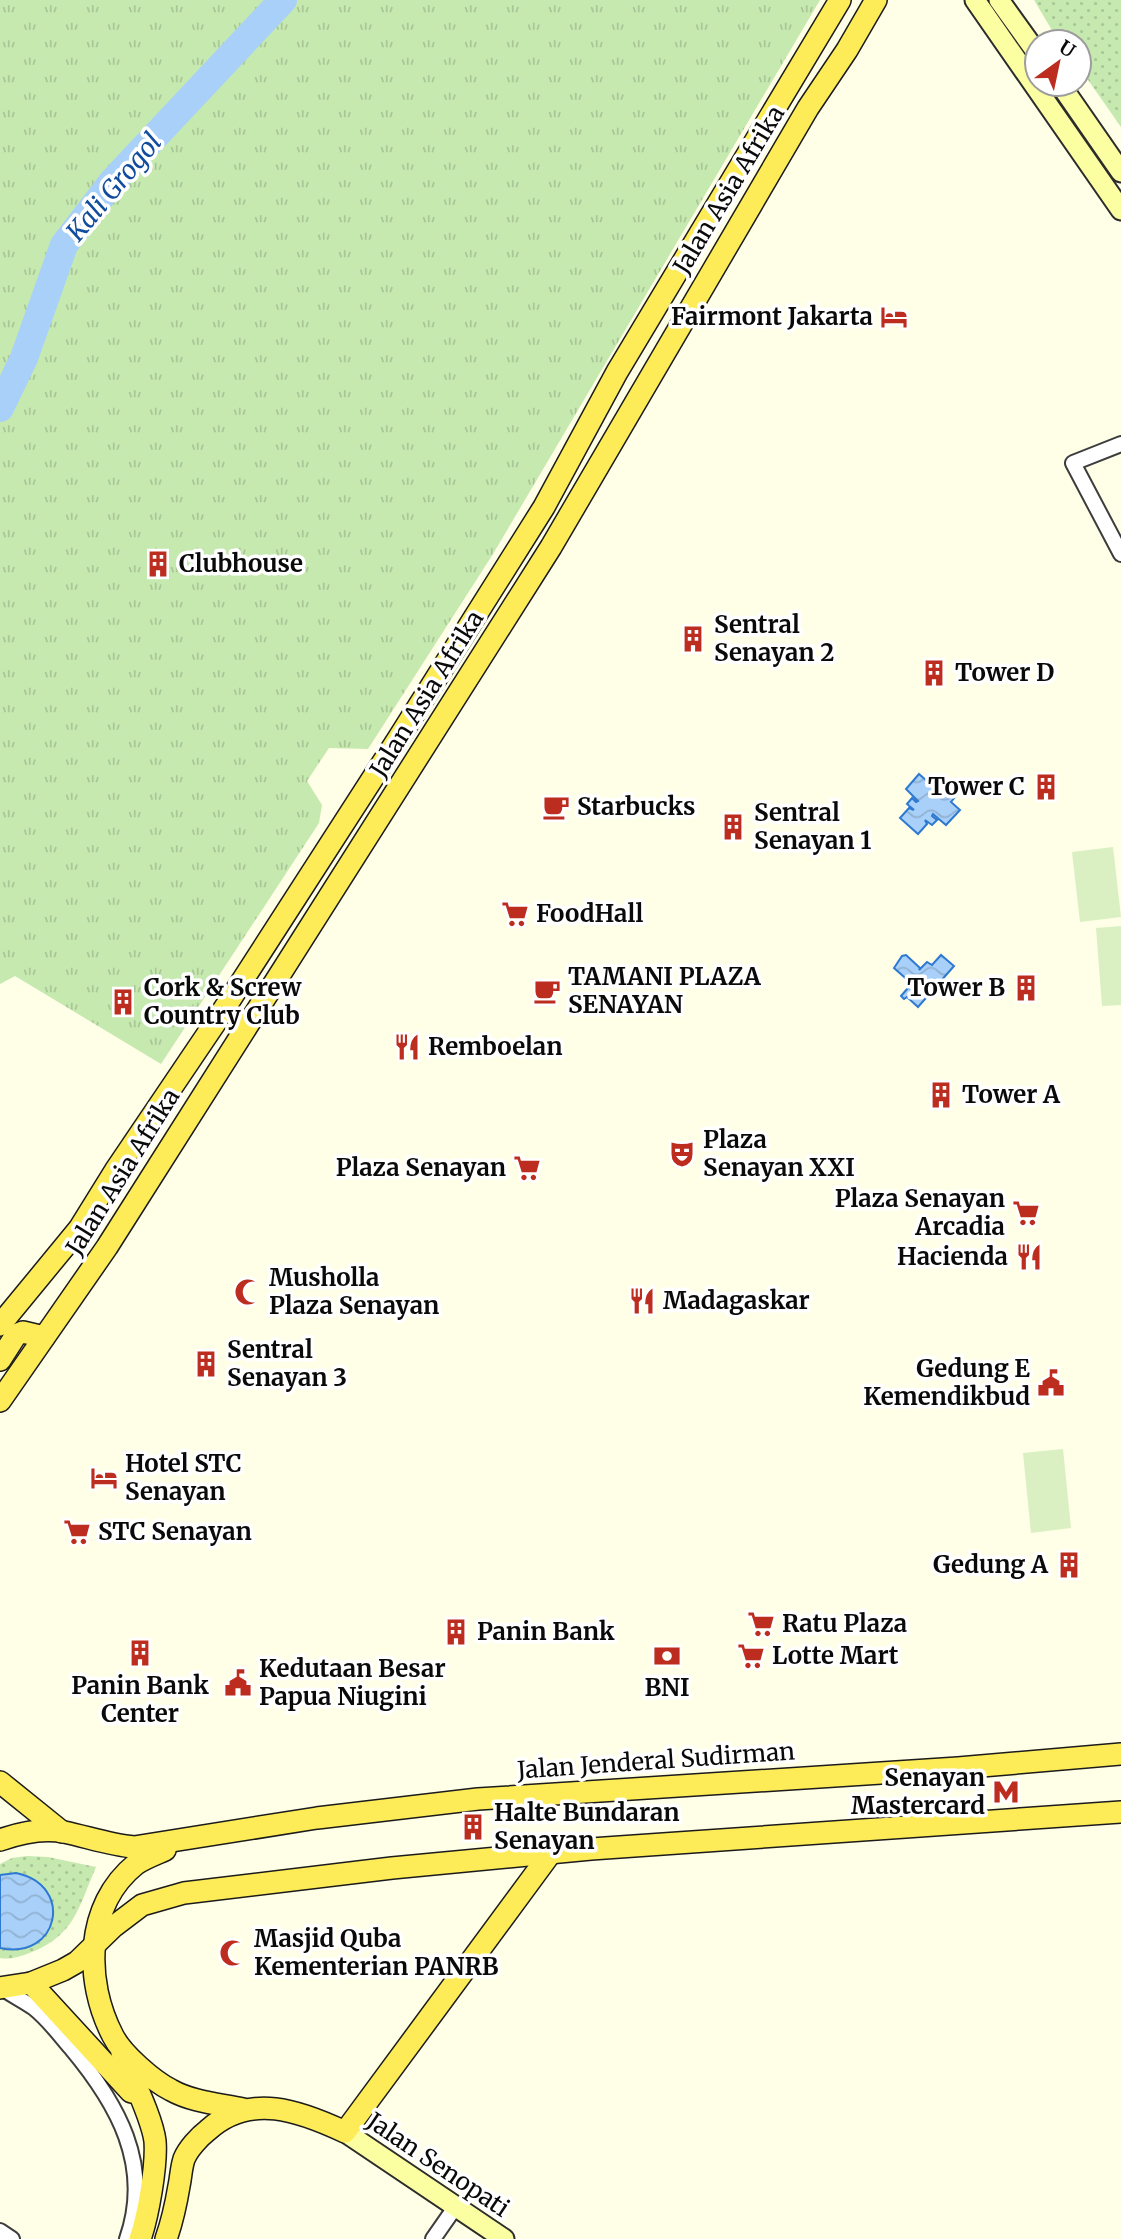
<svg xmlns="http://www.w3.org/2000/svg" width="1121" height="2239" font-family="Merriweather,serif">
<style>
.grass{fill:url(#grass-tufts)}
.park{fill:url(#park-dots)}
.pitch{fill:#daf0c2}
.water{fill:url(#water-waves);stroke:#2e79d1;stroke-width:2}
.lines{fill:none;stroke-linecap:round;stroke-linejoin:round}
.river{stroke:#a9d0f8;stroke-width:28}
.street-casing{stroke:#3d3d3d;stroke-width:18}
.secondary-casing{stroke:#2c2c2c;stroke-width:23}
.primary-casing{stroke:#1b1b1b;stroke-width:24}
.street{stroke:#fff;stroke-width:14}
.secondary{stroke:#fcffa1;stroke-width:19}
.primary{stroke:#fdec58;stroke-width:21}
.labels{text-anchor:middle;stroke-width:7;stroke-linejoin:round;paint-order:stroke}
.street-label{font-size:24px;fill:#0a0a0a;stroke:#fff}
.poi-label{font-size:24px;font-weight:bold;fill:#0a0a0a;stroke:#fff;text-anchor:start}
.water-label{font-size:26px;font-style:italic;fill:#114c9d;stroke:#fff}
</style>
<defs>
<pattern id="grass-tufts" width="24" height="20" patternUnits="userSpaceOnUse" patternTransform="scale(1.75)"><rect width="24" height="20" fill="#c6e9b0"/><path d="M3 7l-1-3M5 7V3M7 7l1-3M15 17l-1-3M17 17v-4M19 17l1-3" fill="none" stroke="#a9c696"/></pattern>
<pattern id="park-dots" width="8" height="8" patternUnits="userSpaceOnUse" patternTransform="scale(1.75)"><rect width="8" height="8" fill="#c6e9b0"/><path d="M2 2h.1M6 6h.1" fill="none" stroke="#a9c696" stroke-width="1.8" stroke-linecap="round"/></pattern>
<pattern id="water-waves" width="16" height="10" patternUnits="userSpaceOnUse" patternTransform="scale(1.75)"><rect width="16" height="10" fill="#a9d0f8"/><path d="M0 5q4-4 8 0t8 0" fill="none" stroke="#90b1d3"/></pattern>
</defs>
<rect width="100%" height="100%" fill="#fffee6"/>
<path class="grass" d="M0,0H820L493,554L368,749L329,748L307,781L322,805L319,823L161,1064L15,976L0,984Z"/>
<g class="park">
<path d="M1034,0H1121V127L1079,67V42H1059Z"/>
<path d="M27,1856L48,1857L96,1867C79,1906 75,1935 32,1952C21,1956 12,1960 0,1958V1864L12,1858Z"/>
</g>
<g class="pitch">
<path d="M1113,847L1121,917L1080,922L1072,852Z"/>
<path d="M1121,926V1005L1102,1006L1096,928Z"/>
<path d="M1063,1449L1071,1528L1031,1533L1023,1453Z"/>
</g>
<g class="water">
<path d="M919,774L928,782L933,777L955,797L951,802L960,810L946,825L933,814L932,816L937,820L932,825L925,820L927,824L918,834L900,818L909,808L914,810L907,804L912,798L916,802L918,801L906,789Z"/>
<path d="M906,955L920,968L919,970L927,962L932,965L941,955L954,966L918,1007L907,997L904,999L901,996L914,981L911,983L894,968L902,956Z"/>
<path d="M16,1873C75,1885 59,1961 0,1948V1875Z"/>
</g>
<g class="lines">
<path class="river" d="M0,408L24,358L64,245L113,181L283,0"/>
<g class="street-casing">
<g id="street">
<path d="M1121,444L1073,463L1121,554"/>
<path d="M2,1988C12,1995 24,2001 34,2008C48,2019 59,2034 71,2048C117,2103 153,2165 127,2239"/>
<path d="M0,2231L12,2239"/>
<path d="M433,2239L456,2206"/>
</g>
</g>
<g class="secondary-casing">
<g id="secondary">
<path d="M975,0L1121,210"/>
<path d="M999,0L1037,53"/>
<path d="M1060,84L1121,172"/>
<path d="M345,2132L504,2239"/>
</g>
</g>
<g class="primary-casing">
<g id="primary">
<path d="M0,1325L79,1229L115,1171L215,1023L398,739L544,507L617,372L840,0"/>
<path d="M0,1360L16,1335L23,1332L44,1337"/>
<path d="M0,1401L107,1247L551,547L808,108L847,50L876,0"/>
<path d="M0,1782L62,1832"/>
<path d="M0,1840C20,1833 44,1828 64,1832C88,1837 110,1845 134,1847L317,1818L478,1799L958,1768L1121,1754"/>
<path d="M165,1850C156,1854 145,1858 136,1864C85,1905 84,1981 113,2036C122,2054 153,2081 171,2090C192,2102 220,2104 243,2109"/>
<path d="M31,1983L131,2092"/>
<path d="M0,1988L31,1983L63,1970L77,1962L113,1927L142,1905L184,1893L392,1868L591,1849L1121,1812"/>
<path d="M122,2053C131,2076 152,2117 155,2141C157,2165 148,2216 140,2239"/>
<path d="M166,2239C172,2222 176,2204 179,2186C181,2177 181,2168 184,2159C188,2149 199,2137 208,2130C250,2092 300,2111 345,2132L550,1854"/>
</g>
</g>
<use href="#street" class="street"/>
<use href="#secondary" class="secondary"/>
<use href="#primary" class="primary"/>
</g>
<defs>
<g id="hotel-bare" transform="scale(2.1)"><path d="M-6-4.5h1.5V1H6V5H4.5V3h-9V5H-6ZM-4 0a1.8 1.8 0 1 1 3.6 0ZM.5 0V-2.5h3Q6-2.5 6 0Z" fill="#bc2d1f" stroke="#fff" stroke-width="2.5" paint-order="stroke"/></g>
<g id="building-bare" transform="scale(2.1)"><path d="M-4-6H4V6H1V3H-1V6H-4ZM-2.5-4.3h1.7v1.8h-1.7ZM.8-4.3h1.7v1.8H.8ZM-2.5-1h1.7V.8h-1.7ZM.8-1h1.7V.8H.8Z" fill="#bc2d1f" stroke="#fff" stroke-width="2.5" paint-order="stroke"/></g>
<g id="cafe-bare" transform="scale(2.1)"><path d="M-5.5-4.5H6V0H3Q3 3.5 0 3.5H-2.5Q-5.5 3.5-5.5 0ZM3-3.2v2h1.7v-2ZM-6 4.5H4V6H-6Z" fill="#bc2d1f" stroke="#fff" stroke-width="2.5" paint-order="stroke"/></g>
<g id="supermarket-bare" transform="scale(2.1)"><path d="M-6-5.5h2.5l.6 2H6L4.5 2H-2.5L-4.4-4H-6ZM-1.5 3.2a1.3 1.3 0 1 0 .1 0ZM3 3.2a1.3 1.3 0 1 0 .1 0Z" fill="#bc2d1f" stroke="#fff" stroke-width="2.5" paint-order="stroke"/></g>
<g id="restaurant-bare" transform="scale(2.1)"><path d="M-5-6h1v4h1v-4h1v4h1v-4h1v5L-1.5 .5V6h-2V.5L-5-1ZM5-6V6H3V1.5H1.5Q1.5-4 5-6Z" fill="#bc2d1f" stroke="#fff" stroke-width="2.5" paint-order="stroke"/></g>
<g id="theatre-bare" transform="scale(2.1)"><path d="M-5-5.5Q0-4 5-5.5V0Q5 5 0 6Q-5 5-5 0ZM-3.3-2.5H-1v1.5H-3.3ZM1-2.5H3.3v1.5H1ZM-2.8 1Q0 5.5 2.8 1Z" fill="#bc2d1f" stroke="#fff" stroke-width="2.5" paint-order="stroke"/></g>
<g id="mosque-bare" transform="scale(2.1)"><path d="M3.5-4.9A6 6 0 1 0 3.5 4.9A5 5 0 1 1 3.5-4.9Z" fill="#bc2d1f" stroke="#fff" stroke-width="2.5" paint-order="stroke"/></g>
<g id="civic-bare" transform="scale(2.1)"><path d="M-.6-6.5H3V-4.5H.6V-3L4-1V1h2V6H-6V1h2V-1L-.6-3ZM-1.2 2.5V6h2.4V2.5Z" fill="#bc2d1f" stroke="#fff" stroke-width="2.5" paint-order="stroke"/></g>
<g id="bank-bare" transform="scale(2.1)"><path d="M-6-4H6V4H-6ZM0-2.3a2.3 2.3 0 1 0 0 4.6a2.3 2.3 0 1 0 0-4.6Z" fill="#bc2d1f" stroke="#fff" stroke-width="2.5" paint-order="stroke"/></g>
<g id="metro-bare" transform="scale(2.1)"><path d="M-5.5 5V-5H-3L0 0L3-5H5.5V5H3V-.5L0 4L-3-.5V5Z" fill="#bc2d1f" stroke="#fff" stroke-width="2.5" paint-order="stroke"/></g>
</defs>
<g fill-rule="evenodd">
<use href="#hotel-bare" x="894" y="317"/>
<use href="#building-bare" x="158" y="564"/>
<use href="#building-bare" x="693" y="639"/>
<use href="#building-bare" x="934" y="673"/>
<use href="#building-bare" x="1046" y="787"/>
<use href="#cafe-bare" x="556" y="807"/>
<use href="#building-bare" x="733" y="827"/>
<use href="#supermarket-bare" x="515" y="914"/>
<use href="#building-bare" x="1026" y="988"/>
<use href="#cafe-bare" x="547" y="991"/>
<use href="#building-bare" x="123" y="1002"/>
<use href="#restaurant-bare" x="407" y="1047"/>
<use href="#building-bare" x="941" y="1095"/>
<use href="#theatre-bare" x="682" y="1154"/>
<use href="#supermarket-bare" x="527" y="1168"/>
<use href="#supermarket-bare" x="1026" y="1213"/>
<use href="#restaurant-bare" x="1029" y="1257"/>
<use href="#mosque-bare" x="248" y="1292"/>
<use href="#restaurant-bare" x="642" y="1301"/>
<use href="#building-bare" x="206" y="1364"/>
<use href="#civic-bare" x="1051" y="1383"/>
<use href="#hotel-bare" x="104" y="1478"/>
<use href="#supermarket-bare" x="77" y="1532"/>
<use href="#building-bare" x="1069" y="1565"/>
<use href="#supermarket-bare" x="761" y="1624"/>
<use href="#building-bare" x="456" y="1632"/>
<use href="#building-bare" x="140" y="1653"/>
<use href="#bank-bare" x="667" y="1656"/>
<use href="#supermarket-bare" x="751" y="1656"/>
<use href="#civic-bare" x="238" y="1683"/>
<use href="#metro-bare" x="1006" y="1792"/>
<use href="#building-bare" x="473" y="1827"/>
<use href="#mosque-bare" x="233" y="1953"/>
</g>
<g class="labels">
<g class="street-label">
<text transform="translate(729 190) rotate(-59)" y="8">Jalan Asia Afrika</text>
<text transform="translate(427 694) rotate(-58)" y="8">Jalan Asia Afrika</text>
<text transform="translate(123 1172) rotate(-58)" y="8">Jalan Asia Afrika</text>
<text transform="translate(656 1761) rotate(-4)" y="8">Jalan Jenderal Sudirman</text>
<text transform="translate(438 2165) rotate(34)" y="8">Jalan Senopati</text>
</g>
<g class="poi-label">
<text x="873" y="325" text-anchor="end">Fairmont Jakarta</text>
<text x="179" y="572">Clubhouse</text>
<text x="714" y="633">Sentral<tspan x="714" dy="28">Senayan 2</tspan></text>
<text x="955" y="681">Tower D</text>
<text x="1025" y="795" text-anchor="end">Tower C</text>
<text x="577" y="815">Starbucks</text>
<text x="754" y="821">Sentral<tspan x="754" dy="28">Senayan 1</tspan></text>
<text x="536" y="922">FoodHall</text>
<text x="568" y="985">TAMANI PLAZA<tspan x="568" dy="28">SENAYAN</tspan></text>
<text x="144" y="996">Cork &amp; Screw<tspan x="144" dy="28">Country Club</tspan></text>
<text x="1005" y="996" text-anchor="end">Tower B</text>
<text x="428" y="1055">Remboelan</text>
<text x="962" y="1103">Tower A</text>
<text x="703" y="1148">Plaza<tspan x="703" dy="28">Senayan XXI</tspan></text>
<text x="506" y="1176" text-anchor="end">Plaza Senayan</text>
<text x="1005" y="1207" text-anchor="end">Plaza Senayan<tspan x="1005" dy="28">Arcadia</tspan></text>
<text x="1008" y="1265" text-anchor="end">Hacienda</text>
<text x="269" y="1286">Musholla<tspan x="269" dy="28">Plaza Senayan</tspan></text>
<text x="663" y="1309">Madagaskar</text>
<text x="227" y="1358">Sentral<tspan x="227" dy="28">Senayan 3</tspan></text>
<text x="1030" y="1377" text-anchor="end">Gedung E<tspan x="1030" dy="28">Kemendikbud</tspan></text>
<text x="125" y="1472">Hotel STC<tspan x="125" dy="28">Senayan</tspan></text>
<text x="98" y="1540">STC Senayan</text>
<text x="1048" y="1573" text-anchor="end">Gedung A</text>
<text x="782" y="1632">Ratu Plaza</text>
<text x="477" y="1640">Panin Bank</text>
<text x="772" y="1664">Lotte Mart</text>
<text x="259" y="1677">Kedutaan Besar<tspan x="259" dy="28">Papua Niugini</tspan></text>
<text x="140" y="1694" text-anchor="middle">Panin Bank<tspan x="140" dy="28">Center</tspan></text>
<text x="667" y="1696" text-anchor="middle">BNI</text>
<text x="985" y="1786" text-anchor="end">Senayan<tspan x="985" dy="28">Mastercard</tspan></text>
<text x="494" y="1821">Halte Bundaran<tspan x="494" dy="28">Senayan</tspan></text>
<text x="254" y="1947">Masjid Quba<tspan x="254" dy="28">Kementerian PANRB</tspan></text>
</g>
<g class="water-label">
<text transform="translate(114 187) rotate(-50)" y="9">Kali Grogol</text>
</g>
</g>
<g transform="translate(1058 63) rotate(33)"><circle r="33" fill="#ffffff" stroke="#9d9d9d" stroke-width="2"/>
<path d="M0-5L12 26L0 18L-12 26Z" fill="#bc2d1f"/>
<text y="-10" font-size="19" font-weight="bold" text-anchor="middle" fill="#0a0a0a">U</text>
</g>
</svg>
